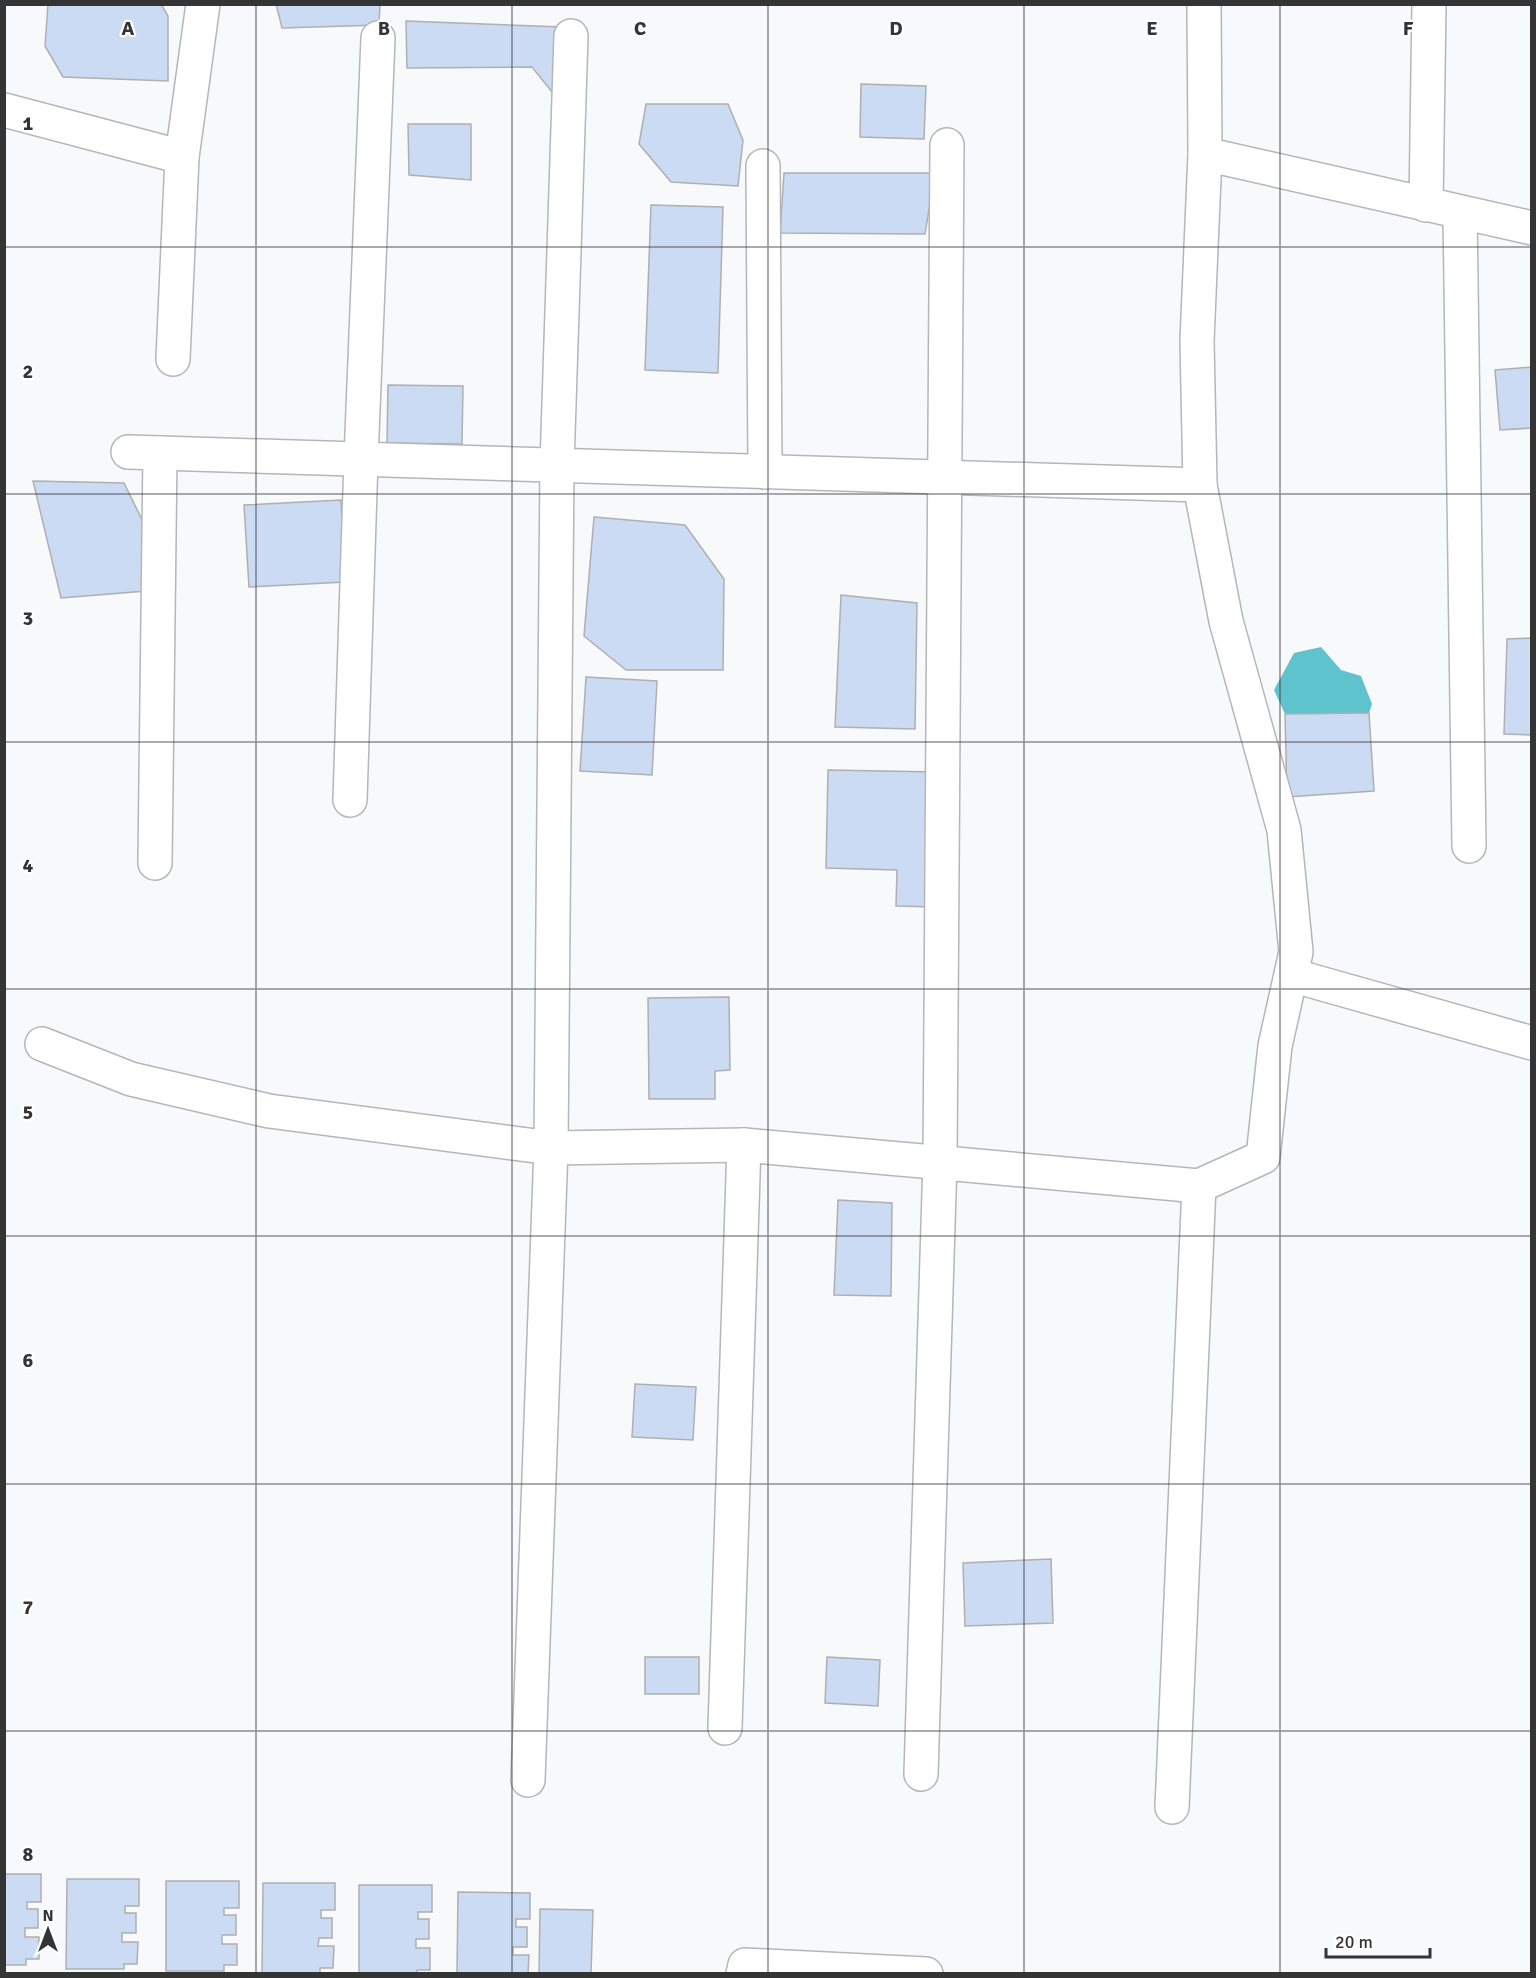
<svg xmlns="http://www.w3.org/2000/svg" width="1536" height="1978" font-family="Signika,sans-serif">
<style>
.water{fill:#5fc3ce}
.building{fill:#ccdbf4;stroke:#aeafb0;stroke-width:1.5}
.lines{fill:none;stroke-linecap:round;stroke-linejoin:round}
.minor-casing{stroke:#b5b6b7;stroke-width:36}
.minor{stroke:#fff;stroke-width:33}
.grid{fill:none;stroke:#343435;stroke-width:1.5;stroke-opacity:0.55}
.grid-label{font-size:20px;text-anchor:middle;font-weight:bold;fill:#343435;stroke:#fff;stroke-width:4.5;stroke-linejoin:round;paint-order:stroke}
</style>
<rect width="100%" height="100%" fill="#f8f9fb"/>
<path class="water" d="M1321,647L1341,670L1361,676L1372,704L1369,713L1285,714L1274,690L1294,653Z"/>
<g class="building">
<path d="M48,4H161L168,16V81L63,77L45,46Z"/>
<path d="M276,4H380L379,25L282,28Z"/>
<path d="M406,21L563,27L560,102L532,67L407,68Z"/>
<path d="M861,84L926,86L924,139L860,137Z"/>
<path d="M646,104H728L743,140L738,186L671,182L639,144Z"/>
<path d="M408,124H471V180L409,175Z"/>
<path d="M784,173H935L925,234L780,233Z"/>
<path d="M651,205L723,207L718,373L645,370Z"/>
<path d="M1532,367V428L1500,430L1495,370Z"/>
<path d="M388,385L463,386L462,444L387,443Z"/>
<path d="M33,481L124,483L151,538L146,591L61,598Z"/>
<path d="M341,500L345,582L249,587L244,505Z"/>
<path d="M594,517L685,525L724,579L723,670H626L584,636Z"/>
<path d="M841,595L917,603L915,729L835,727Z"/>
<path d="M1532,638V735L1504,734L1507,639Z"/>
<path d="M586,677L657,681L652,775L580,771Z"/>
<path d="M1369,713L1374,791L1287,797L1285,714Z"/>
<path d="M828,770L938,772L936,907L896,906L897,870L826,868Z"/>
<path d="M729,997L730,1070L715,1071V1099H649L648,998Z"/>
<path d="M838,1200L892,1203L891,1296L834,1295Z"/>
<path d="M635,1384L696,1387L693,1440L632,1437Z"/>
<path d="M1051,1559L1053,1623L965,1626L963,1563Z"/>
<rect x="645" y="1657" width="54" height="37"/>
<path d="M827,1657L880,1660L878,1706L825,1703Z"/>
<path d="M4,1874H41V1902H27V1909H38V1928H25V1937H39V1959H26V1965H4Z"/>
<path d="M67,1879H139V1906H125V1913H136V1933H122V1942H138L137,1964H124V1969H66Z"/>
<path d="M166,1881H239V1908H224V1915H236V1935H222V1944H237V1965H224V1971H166Z"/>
<path d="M263,1883H335V1910H321V1918H332V1938H319L318,1946H334L333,1968H320V1974L262,1973Z"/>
<path d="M359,1885H432V1912H418V1919H429V1939H416V1948H430V1970H417V1974H359Z"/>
<path d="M458,1892L530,1893V1919H516V1927H527V1947H513V1955H529L528,1974H457Z"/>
<path d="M540,1909L593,1910L591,1974H539Z"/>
</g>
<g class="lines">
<g class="minor-casing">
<g id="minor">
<path d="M4,110L182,157"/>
<path d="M1205,154L1532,228"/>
<path d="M763,166L765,472"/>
<path d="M1426,205L1429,4"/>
<path d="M1460,212L1469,846"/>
<path d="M173,359L182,157L203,4"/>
<path d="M128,452L1200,485"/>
<path d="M350,800L361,459L378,38"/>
<path d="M155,863L160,453"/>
<path d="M1291,975L1532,1043"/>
<path d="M42,1044L131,1079L269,1111L551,1148L744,1145L1199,1186L1263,1157L1275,1046L1296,952L1284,830L1226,621L1200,485L1197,341L1205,154L1204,4"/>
<path d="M725,1728L744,1145"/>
<path d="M921,1774L940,1161L947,145"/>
<path d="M528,1780L551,1148L557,465L571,36"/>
<path d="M1172,1807L1199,1186"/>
<path d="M743,1974L745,1965L926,1974"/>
</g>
</g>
<use href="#minor" class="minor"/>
</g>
<path class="grid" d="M256,4V1974M512,4V1974M768,4V1974M1024,4V1974M1280,4V1974M4,247H1532M4,494H1532M4,742H1532M4,989H1532M4,1236H1532M4,1484H1532M4,1731H1532"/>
<g class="grid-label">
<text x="128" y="35">A</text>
<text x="384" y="35">B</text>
<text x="640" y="35">C</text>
<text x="896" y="35">D</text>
<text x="1152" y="35">E</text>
<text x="1408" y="35">F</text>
<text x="28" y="130">1</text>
<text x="28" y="378">2</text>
<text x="28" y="625">3</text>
<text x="28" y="872">4</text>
<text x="28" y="1119">5</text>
<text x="28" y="1367">6</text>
<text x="28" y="1614">7</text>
<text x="28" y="1861">8</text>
</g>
<rect width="1536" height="1978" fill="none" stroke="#343435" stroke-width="12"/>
<g transform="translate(48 1930)" stroke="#ffffff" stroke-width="4.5" paint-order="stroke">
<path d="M0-4.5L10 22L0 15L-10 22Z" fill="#343435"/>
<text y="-9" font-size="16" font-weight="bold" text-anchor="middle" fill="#343435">N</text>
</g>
<path d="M1326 1948v9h104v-9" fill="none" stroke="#343435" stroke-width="3"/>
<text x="1335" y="1948" font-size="18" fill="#343435" stroke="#ffffff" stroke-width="4.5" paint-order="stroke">20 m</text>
</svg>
